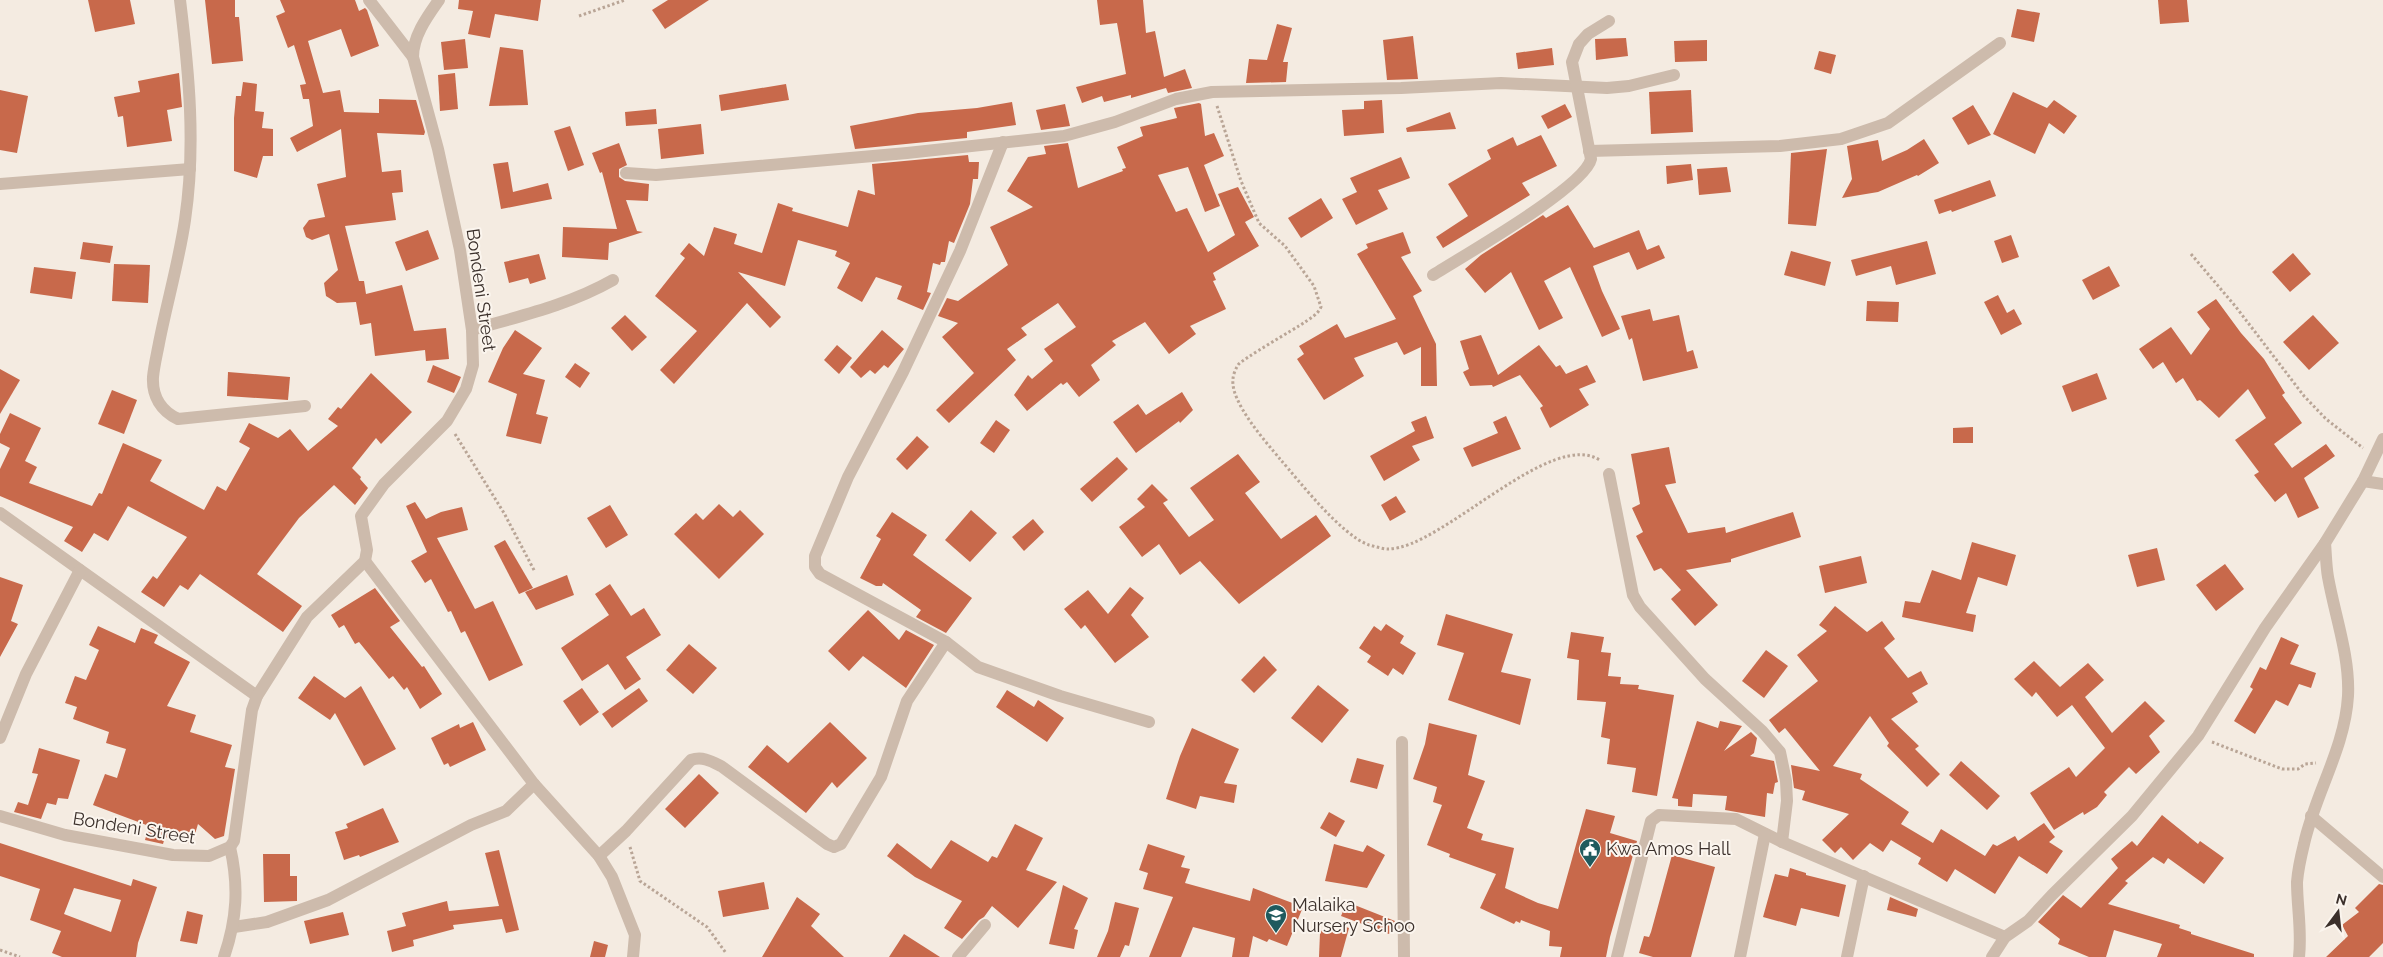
<svg xmlns="http://www.w3.org/2000/svg" width="2383" height="957" font-family="Raleway,sans-serif">
<style>
.building{fill:#c8694b;fill-rule:evenodd}
.lines{fill:none;stroke-linecap:round;stroke-linejoin:round}
.path{stroke:#b9a596;stroke-width:3;stroke-dasharray:2.5 2.5;stroke-linecap:butt}
.street{stroke:#cdbbac;stroke-width:12}
.labels{text-anchor:middle;stroke-width:4;stroke-linejoin:round;paint-order:stroke}
.street-label{font-size:18px;fill:#3b302b;stroke:#fbf5ee}
.poi-label{font-size:18px;fill:#3b302b;stroke:#fbf5ee;text-anchor:start}
</style>
<rect width="100%" height="100%" fill="#f4ebe1"/>
<g class="building">
<path d="M88,0H130L135,24L95,32Z"/>
<path d="M205,0H235V17H239L243,61L212,64Z"/>
<path d="M280,0H355L359,11L365,8L367,10L379,46L351,57L341,29L308,41L323,93L340,90L344,112L379,113V99L416,100L425,132L424,135L377,133L382,172L401,170L403,192L392,193L396,220L345,226L359,281H364L366,294L402,285L414,331L446,328L449,359L426,361L425,350L375,356L371,323L360,325L356,302L337,303L326,296L324,283L338,270L329,234L312,240L306,237L303,228L309,220L325,217L317,184L346,177L341,129L297,152L290,138L313,126L309,99H303L300,85L306,84L294,45L288,48L276,16L285,12Z"/>
<path d="M459,0H541L538,21L495,14L490,38L468,34L473,11L458,9Z"/>
<path d="M668,0H709L665,29L652,10Z"/>
<path d="M1097,0H1143L1146,33L1155,31L1164,77L1185,69L1192,88L1168,93L1166,88L1131,98V95L1104,102L1102,96L1082,103L1076,87L1126,74L1117,23L1100,25Z"/>
<path d="M2158,0H2187L2189,22L2160,24Z"/>
<path d="M2017,9L2040,13L2034,42L2011,37Z"/>
<path d="M1277,24L1292,28L1283,62H1288L1286,82L1246,83L1249,59L1267,60Z"/>
<path d="M1413,36L1418,79L1387,80L1383,40Z"/>
<path d="M1626,38L1628,56L1596,60L1595,39Z"/>
<path d="M465,39L468,68L444,70L441,42Z"/>
<path d="M1707,40V61L1675,62L1674,41Z"/>
<path d="M500,47L523,50L528,105L489,106Z"/>
<path d="M1552,48L1554,65L1518,69L1516,53Z"/>
<path d="M1819,51L1836,55L1831,74L1814,69Z"/>
<path d="M179,73L182,107L167,110L172,141L127,147L123,116L118,117L114,97L140,92L138,81Z"/>
<path d="M455,73L458,109L440,111L438,75Z"/>
<path d="M243,82L257,84L255,111L264,112L262,128L273,129V156H263L257,178L234,171V118L236,96H241Z"/>
<path d="M786,84L789,100L721,111L719,95Z"/>
<path d="M0,90L28,96L17,153L0,150Z"/>
<path d="M1691,90L1693,132L1651,134L1649,92Z"/>
<path d="M2013,92L2047,108L2054,100L2077,116L2064,134L2049,123L2035,154L1993,134Z"/>
<path d="M1382,100L1384,133L1344,136L1342,110L1364,109V101Z"/>
<path d="M1012,102L1016,125L967,132V138L855,149L850,126L918,113L977,108Z"/>
<path d="M1199,103L1201,104L1205,136L1214,133L1224,156L1204,165L1220,206L1205,212L1188,167L1158,175L1176,212L1187,208L1208,252L1235,235L1218,194L1238,187L1254,217L1245,222L1259,246L1213,273L1216,280L1213,281L1226,309L1190,326L1196,334L1169,354L1145,322L1112,341L1116,345L1091,365L1100,380L1079,397L1067,382L1063,385L1061,383L1027,411L1014,395L1028,375L1032,379L1053,361L1044,349L1076,327L1058,303L1021,328L1027,335L1007,349L1016,360L949,423L936,410L974,373L942,337L958,323L938,316L947,298L958,301L1008,265L990,227L1033,207L1007,191L1028,157L1046,154L1044,146L1068,143L1078,188L1123,171L1122,169L1126,168L1117,147L1143,136L1140,127L1177,118L1174,108Z"/>
<path d="M1065,104L1070,126L1041,130L1036,110Z"/>
<path d="M1565,104L1572,117L1548,129L1541,116Z"/>
<path d="M1973,105L1991,135L1968,145L1952,118Z"/>
<path d="M656,109L657,124L626,126L625,112Z"/>
<path d="M1450,112L1456,129L1407,132L1406,128Z"/>
<path d="M701,124L704,154L661,159L658,129Z"/>
<path d="M570,126L584,165L568,171L554,131Z"/>
<path d="M1541,135L1557,166L1522,183L1530,195L1443,248L1436,237L1468,216L1448,184L1491,159L1487,150L1513,137L1517,146Z"/>
<path d="M1924,139L1939,163L1918,176L1917,175L1878,192L1842,198L1852,179L1847,146L1878,140L1882,161L1907,150Z"/>
<path d="M619,143L627,165L619,169V177L625,181L649,184L648,201L626,200L637,231L643,232L609,243L608,260L562,257L563,227L617,229L602,172L600,173L592,153Z"/>
<path d="M1827,149L1816,226L1788,224L1791,153Z"/>
<path d="M968,155L969,162H979L978,179H973L970,204L954,243L949,241L945,262H941L940,265L933,263L927,292L931,293L923,310L897,299L902,286L876,277L862,302L837,288L850,263L835,256L837,251L798,240L785,286L738,272L781,317L770,328L747,303L674,384L660,370L697,331L655,296L685,258L680,254L689,243L704,256L714,227L737,234L734,244L762,253L778,203L793,208L792,211L848,227L858,190L875,195L872,164Z"/>
<path d="M1401,157L1410,178L1378,190L1388,209L1356,225L1342,199L1357,192L1350,178Z"/>
<path d="M508,162L513,192L548,183L552,199L501,209L493,164Z"/>
<path d="M1691,164L1693,180L1667,184L1666,166Z"/>
<path d="M1727,167L1731,192L1699,195L1697,169Z"/>
<path d="M1990,180L1996,196L1952,212L1951,210L1939,214L1934,200Z"/>
<path d="M1321,198L1333,218L1301,238L1288,218Z"/>
<path d="M1568,205L1594,248L1639,230L1647,250L1659,245L1665,258L1637,270L1629,252L1593,266L1602,291L1620,329L1602,337L1570,267L1544,281L1563,318L1539,330L1511,272L1485,293L1465,269L1481,255L1543,215L1546,218Z"/>
<path d="M428,230L439,259L406,271L395,242Z"/>
<path d="M1403,232L1411,253L1401,257L1422,291L1413,296L1436,344L1437,386H1421V347L1404,355L1397,342L1354,358L1364,376L1324,400L1297,359L1304,354L1299,346L1337,324L1345,338L1396,319L1357,254L1368,248L1366,244Z"/>
<path d="M2011,235L2019,257L2002,263L1994,241Z"/>
<path d="M1927,241L1936,274L1896,285L1891,266L1856,276L1851,260Z"/>
<path d="M83,242L113,246L110,263L80,259Z"/>
<path d="M1791,251L1831,262L1825,286L1784,275Z"/>
<path d="M2293,253L2311,274L2290,292L2272,272Z"/>
<path d="M539,254L546,279L530,284L528,278L509,283L504,262Z"/>
<path d="M114,264L150,265L148,303L112,301Z"/>
<path d="M2109,266L2120,286L2093,300L2082,280Z"/>
<path d="M34,267L76,272L72,299L30,293Z"/>
<path d="M1998,295L2007,313L2014,309L2022,324L2001,335L1984,302Z"/>
<path d="M2216,299L2241,333L2264,359L2285,393L2282,395L2302,423L2274,444L2292,468L2326,444L2335,456L2304,478L2319,508L2298,518L2286,493L2275,502L2254,475L2259,472L2235,440L2266,418L2248,389L2219,418L2200,400L2197,401L2183,378L2176,383L2163,362L2153,369L2139,349L2171,327L2191,355L2210,329L2197,312Z"/>
<path d="M1867,301L1899,302L1898,322L1866,321Z"/>
<path d="M1650,309L1653,321L1679,315L1687,352L1693,350L1698,368L1643,381L1632,338L1629,340L1621,316Z"/>
<path d="M625,315L647,337L632,351L611,328Z"/>
<path d="M2313,315L2339,343L2309,370L2283,342Z"/>
<path d="M515,330L542,348L523,374L545,380L536,414L548,417L541,444L506,436L517,394L488,382L503,348Z"/>
<path d="M882,330L904,349L888,368L884,365L875,374L870,370L861,378L850,367Z"/>
<path d="M1481,335L1498,375L1539,345L1556,367L1560,365L1566,374L1587,365L1596,382L1579,389L1589,405L1550,428L1540,408L1543,406L1520,375L1493,387L1492,385L1470,386L1463,372L1469,369L1460,341Z"/>
<path d="M837,345L852,358L839,374L824,360Z"/>
<path d="M575,363L590,373L580,388L565,377Z"/>
<path d="M433,365L461,377L454,393L427,382Z"/>
<path d="M0,369L20,380L0,414Z"/>
<path d="M228,372L290,377L288,400L227,396Z"/>
<path d="M371,373L412,412L381,444L376,438L352,468L361,477L360,479L368,488L355,505L334,485L299,518L257,574L302,606L283,632L200,574L188,590L180,585L164,607L141,592L153,576L157,579L187,537L128,506L108,541L94,533L82,552L64,541L73,527L0,496V469L10,448L0,443V434L10,413L41,428L25,461L37,467L29,483L92,506L99,493L102,494L123,443L162,460L150,481L204,510L217,486L226,491L250,448L239,442L249,423L278,438L290,429L308,451L338,426L328,419L338,407L341,409Z"/>
<path d="M2097,373L2107,399L2072,412L2062,386Z"/>
<path d="M112,390L137,400L124,434L98,424Z"/>
<path d="M1182,392L1193,410L1180,423L1179,421L1136,453L1113,422L1138,404L1146,415Z"/>
<path d="M1426,416L1434,438L1412,446L1420,460L1384,481L1370,456L1415,431L1411,422Z"/>
<path d="M1506,416L1521,449L1472,467L1463,448L1498,433L1493,422Z"/>
<path d="M996,420L1010,430L994,453L980,443Z"/>
<path d="M1973,427V443H1953V428Z"/>
<path d="M917,436L929,447L907,470L896,459Z"/>
<path d="M1669,447L1676,483L1665,485L1688,533L1725,527L1726,533L1793,512L1801,537L1731,559V562L1686,570L1718,605L1695,626L1671,599L1681,590L1661,568L1654,571L1636,536L1643,532L1632,508L1640,504L1631,454Z"/>
<path d="M1238,454L1260,482L1245,493L1281,539L1316,515L1331,536L1239,604L1200,561L1180,575L1159,544L1142,557L1119,527L1145,507L1137,499L1152,484L1168,500L1163,503L1189,537L1214,520L1190,488Z"/>
<path d="M1117,457L1128,469L1092,502L1080,489Z"/>
<path d="M1396,496L1406,512L1390,521L1381,505Z"/>
<path d="M415,502L426,519L441,512L462,507L468,530L437,538L475,609L493,601L523,665L489,681L465,631L461,633L451,611L448,612L431,579L425,583L411,561L427,552L406,506Z"/>
<path d="M719,504L733,517L740,510L764,534L719,579L674,534L696,513L703,520Z"/>
<path d="M610,505L628,535L606,548L587,518Z"/>
<path d="M971,510L997,533L970,562L945,540Z"/>
<path d="M892,512L927,535L913,555L972,598L946,633L916,617L921,610L883,583L882,586H876L860,578L881,539L876,536Z"/>
<path d="M1033,519L1044,532L1024,551L1012,537Z"/>
<path d="M505,540L533,588L519,594L494,546Z"/>
<path d="M1972,542L2016,555L2007,586L1978,577L1966,613L1976,615L1973,632L1902,617L1905,601L1920,603L1932,570L1961,580Z"/>
<path d="M2157,548L2165,580L2137,587L2128,555Z"/>
<path d="M1861,556L1867,583L1825,593L1819,566Z"/>
<path d="M2225,564L2244,589L2216,611L2196,585Z"/>
<path d="M567,575L574,595L536,610L525,592Z"/>
<path d="M0,577L23,585L11,621L18,624L0,657Z"/>
<path d="M610,584L631,616L644,608L661,635L626,657L641,679L625,690L608,664L582,681L561,648L609,615L595,594Z"/>
<path d="M1130,587L1144,598L1131,615L1149,637L1115,663L1085,625L1081,629L1064,609L1088,590L1108,614Z"/>
<path d="M375,588L400,621L390,627L422,667L424,666L442,694L420,709L407,687L404,690L393,676L389,679L359,642L355,644L344,625L339,628L331,615Z"/>
<path d="M1835,606L1867,632L1882,621L1895,639L1884,648L1908,678L1921,671L1928,684L1912,693L1918,702L1891,719L1919,746L1915,749L1940,774L1927,787L1887,746L1889,743L1870,716L1833,766L1862,774L1860,779L1909,812L1901,824L1933,843L1941,829L1985,856L1993,844L1997,846L2015,836L2018,841L2044,823L2055,837L2049,842L2063,851L2047,874L2019,856L1995,894L1955,869L1947,882L1918,864L1921,858L1891,840L1883,852L1870,843L1853,860L1841,847L1835,853L1822,840L1849,814L1802,800L1805,791L1794,788L1791,765L1820,771L1785,728L1779,733L1769,720L1818,681L1797,655L1827,631L1819,625Z"/>
<path d="M868,610L899,640L906,630L934,645L906,688L863,656L849,671L828,651Z"/>
<path d="M1446,614L1513,634L1501,672L1531,679L1520,725L1448,700L1464,653L1437,645Z"/>
<path d="M1386,624L1404,636L1400,643L1416,653L1403,675L1393,668L1388,676L1367,662L1371,656L1359,648L1374,626L1381,631Z"/>
<path d="M98,626L135,643L141,628L158,635L154,643L190,662L167,706L196,715L190,732L232,745L225,767L235,769L224,836L215,839L198,824L192,844L165,837L163,844L145,840L149,826L93,805L105,774L117,778L126,749L106,743L109,732L73,719L77,707L65,703L75,676L86,680L99,650L89,645Z"/>
<path d="M1571,632L1604,637L1601,652L1611,653L1608,676L1621,677L1620,684L1639,685L1638,689L1674,695L1657,796L1632,792L1636,768L1607,764L1610,739L1601,737L1606,702L1577,700L1579,660L1567,658Z"/>
<path d="M2281,637L2299,645L2290,664L2316,673L2311,688L2299,684L2288,706L2276,700L2255,734L2234,721L2253,689L2250,687L2260,667L2266,670Z"/>
<path d="M689,644L717,668L693,694L666,670Z"/>
<path d="M1766,650L1788,666L1764,698L1742,681Z"/>
<path d="M1264,656L1277,670L1254,693L1241,680Z"/>
<path d="M2034,661L2060,687L2088,663L2104,680L2085,697L2112,733L2145,701L2165,721L2149,736L2160,752L2136,774L2129,767L2104,792L2107,795L2097,807L2084,815L2083,812L2054,830L2030,793L2069,767L2076,777L2105,748L2072,705L2057,717L2036,692L2032,697L2014,679Z"/>
<path d="M314,676L345,698L361,686L396,749L364,766L335,713L330,720L298,698Z"/>
<path d="M1318,685L1349,710L1322,743L1291,718Z"/>
<path d="M582,688L599,712L580,726L563,701Z"/>
<path d="M639,688L648,701L612,728L602,714Z"/>
<path d="M1007,690L1034,707L1038,700L1064,718L1047,742L996,707Z"/>
<path d="M1697,721L1718,728L1720,721L1742,726L1724,751L1751,732L1757,738L1754,753L1750,756L1774,761L1778,782L1775,783L1773,794L1767,793L1765,817L1725,810L1727,796L1693,794L1692,807L1678,806V799L1672,798Z"/>
<path d="M473,722L486,750L450,767L448,763L444,765L431,738L459,724L460,728Z"/>
<path d="M830,722L867,758L837,788L832,782L806,813L748,767L767,745L788,763Z"/>
<path d="M1429,723L1477,735L1468,775L1485,781L1467,828L1483,834L1481,840L1514,848L1505,888L1538,903L1558,909L1586,809L1615,816L1610,833L1637,841L1610,937L1606,957H1560L1562,947L1549,946L1550,931L1521,920L1520,923L1516,921L1514,924L1480,908L1496,874L1449,857L1450,854L1427,845L1442,805L1433,802L1437,787L1413,779L1425,744Z"/>
<path d="M1192,728L1239,749L1224,783L1237,785L1234,803L1200,796L1196,809L1166,799L1180,756Z"/>
<path d="M39,748L80,760L68,799L58,798L56,805L47,803L41,819L14,812L18,802L28,805L38,774L32,773Z"/>
<path d="M1357,758L1384,765L1377,789L1350,782Z"/>
<path d="M1961,761L2000,796L1987,810L1949,775Z"/>
<path d="M699,774L719,793L685,828L665,809Z"/>
<path d="M383,808L399,842L360,857L359,855L344,860L335,832L348,828L346,824Z"/>
<path d="M1329,812L1345,821L1336,837L1320,828Z"/>
<path d="M2162,815L2198,844L2200,841L2224,858L2204,884L2168,858L2164,864L2153,857L2125,881L2128,883L2108,904L2180,925L2179,928L2191,932V934L2254,954V957H2157L2162,944L2114,930L2106,957H2089L2058,944L2060,939L2038,922L2063,895L2081,908L2118,868L2111,859L2132,841L2137,846Z"/>
<path d="M1015,824L1043,838L1026,870L1057,882L1018,928L992,906L984,917L979,920L962,939L944,928L962,901L915,877L887,856L897,843L931,869L951,840L988,862L992,856L997,858Z"/>
<path d="M0,843L131,886L133,879L157,887L138,943L136,957H62L52,953L61,931L30,920L40,889L0,876ZM74,888L121,900L111,932L64,914Z"/>
<path d="M1148,844L1185,856L1181,867L1190,869L1185,883L1250,901L1253,888L1303,907L1287,946L1269,939L1267,942L1253,936L1249,957H1232L1235,938L1193,927L1181,957H1149L1173,897L1143,889L1148,873L1139,870Z"/>
<path d="M1334,844L1363,852L1367,845L1385,855L1367,888L1325,881Z"/>
<path d="M499,850L519,930L506,933L502,919L453,925L454,929L413,940L414,946L392,952L387,931L406,926L402,913L447,901L449,911L499,906L485,853Z"/>
<path d="M263,854H290V876H297V901L264,902Z"/>
<path d="M1672,855L1715,867L1691,957H1653L1639,953L1644,936L1649,937L1651,932Z"/>
<path d="M1790,868L1806,873V875L1846,885L1839,917L1801,908L1796,926L1763,917L1775,874L1788,877Z"/>
<path d="M764,882L769,909L723,917L718,891Z"/>
<path d="M2379,884L2383,885V943L2369,957H2326L2348,936L2342,925L2359,912L2355,908Z"/>
<path d="M1063,885L1088,898L1074,929L1078,930L1074,949L1049,944Z"/>
<path d="M797,897L820,914L811,926L844,957H762Z"/>
<path d="M1890,897L1918,909L1916,917L1887,910Z"/>
<path d="M1115,902L1139,908L1129,946L1125,945L1120,957H1097L1108,931Z"/>
<path d="M1347,902L1395,921L1389,934L1341,916Z"/>
<path d="M187,911L203,915L197,944L180,941Z"/>
<path d="M343,912L349,935L310,944L304,921Z"/>
<path d="M1328,921L1349,928L1341,957H1319L1320,933Z"/>
<path d="M904,934L940,957H889Z"/>
<path d="M594,941L608,945L605,957H590Z"/>
</g>
<g class="lines">
<g class="path">
<path d="M579,16L625,0"/>
<path d="M1217,106L1241,181L1259,223L1285,246L1314,286L1321,307C1318,314 1311,318 1305,322C1295,329 1242,359 1238,365C1236,368 1233,375 1233,379C1230,402 1266,442 1280,459C1300,482 1341,535 1369,545C1374,546 1382,549 1388,549C1442,549 1552,426 1601,461"/>
<path d="M2191,254L2236,307L2304,396L2326,419L2363,448"/>
<path d="M455,434L504,513L535,572"/>
<path d="M2212,742L2282,769H2298L2305,764L2316,763"/>
<path d="M630,847L640,881L707,927L726,953"/>
<path d="M0,950L20,957"/>
</g>
<g class="street">
<path d="M180,0C189,73 196,146 185,220C179,261 167,302 159,343C157,354 154,366 153,377C152,396 161,411 178,419L305,406"/>
<path d="M369,0L413,57"/>
<path d="M1003,142L960,251L903,372L848,477L815,556V567L820,574L946,642L978,667L1060,696L1149,722"/>
<path d="M1589,151L1780,146L1841,139L1888,123L2000,43"/>
<path d="M626,173L656,175L907,153L1064,136L1115,122L1176,99L1212,92L1401,88L1501,83L1607,88L1629,86L1674,75"/>
<path d="M0,184L190,169"/>
<path d="M1433,275C1461,257 1585,187 1591,159L1572,62L1579,44L1588,34L1609,21"/>
<path d="M472,330C520,316 569,305 613,280"/>
<path d="M1609,474L1633,595L1640,607L1705,679L1762,731L1780,752L1786,781L1787,801L1782,842"/>
<path d="M2363,481L2383,484"/>
<path d="M0,513L257,696"/>
<path d="M365,561L534,784L599,856L612,877L635,935L633,957"/>
<path d="M0,738L26,674L80,570"/>
<path d="M1402,742L1404,957"/>
<path d="M0,816L65,835L173,855L209,856L230,847L234,841L252,710L257,696L307,617L365,561L367,550L361,516L384,484L447,421L466,389L473,365L472,330L460,250L438,149L413,57C413,36 427,17 439,0"/>
<path d="M2311,816L2383,877"/>
<path d="M599,856L626,831L691,760C702,756 711,761 721,766L827,844L834,847L841,844L881,777L907,701L946,642"/>
<path d="M234,927L267,922L328,900L471,825L506,811L534,784"/>
<path d="M224,957C237,919 239,886 230,847"/>
<path d="M958,957L985,925"/>
<path d="M1617,957L1651,821L1659,815L1736,819L1782,842L2005,937"/>
<path d="M1740,957L1765,834"/>
<path d="M1847,957L1864,876"/>
<path d="M1992,957L2005,937L2028,921L2052,895L2132,816L2198,736L2265,628L2325,543L2363,481L2383,439"/>
<path d="M2299,957C2302,931 2297,907 2297,882C2298,870 2301,856 2304,844C2315,794 2345,748 2348,696C2350,657 2335,616 2328,577C2326,566 2326,554 2325,543"/>
</g>
</g>
<defs>
<g id="civic-pin" transform="scale(1.125)"><path d="M0 17L-7.5 6A9.5 9.5 0 1 1 7.5 6Z" fill="#1f5a5e" stroke="#fbf5ee"/><path d="M-.6-6.5H3V-4.5H.6V-3L4-1V1h2V6H-6V1h2V-1L-.6-3ZM-1.2 2.5V6h2.4V2.5Z" fill="#fff"/></g>
<g id="school-pin" transform="scale(1.125)"><path d="M0 17L-7.5 6A9.5 9.5 0 1 1 7.5 6Z" fill="#1f5a5e" stroke="#fbf5ee"/><path d="M0-5L7-2L0 1L-7-2ZM-4 1L0 2.5L4 1V4Q0 6-4 4Z" fill="#fff"/></g>
</defs>
<g fill-rule="evenodd">
<use href="#civic-pin" x="1590" y="849"/>
<use href="#school-pin" x="1276" y="915"/>
</g>
<g class="labels">
<g class="street-label">
<text transform="translate(481 290) rotate(82)" y="6">Bondeni Street</text>
<text transform="translate(134 828) rotate(9)" y="6">Bondeni Street</text>
</g>
<g class="poi-label">
<text x="1606" y="855">Kwa Amos Hall</text>
<text x="1292" y="911">Malaika<tspan x="1292" dy="21">Nursery Schoo</tspan></text>
</g>
</g>
<g transform="translate(2338 912) rotate(15)" stroke="#fbf5ee" stroke-width="4" paint-order="stroke">
<path d="M0-4L9 19L0 12L-9 19Z" fill="#3b302b"/>
<text y="-8" font-size="14" font-weight="bold" text-anchor="middle" fill="#3b302b">N</text>
</g>
</svg>
